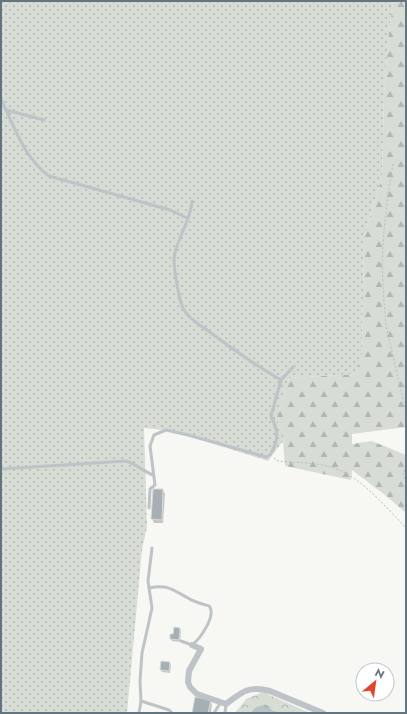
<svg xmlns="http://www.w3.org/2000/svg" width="407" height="714" font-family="Jost,sans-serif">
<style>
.grass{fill:url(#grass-dots)}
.forest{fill:url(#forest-firs)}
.park{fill:url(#park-crowns)}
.water{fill:url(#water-waves)}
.shadow{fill:#0003}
.building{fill:#a5afb4;stroke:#d9d9d7}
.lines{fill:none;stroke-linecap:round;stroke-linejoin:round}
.path{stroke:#b9bcbf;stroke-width:1;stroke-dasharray:2 2;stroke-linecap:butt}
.lane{stroke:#bec3c7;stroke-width:3}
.street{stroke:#bec3c7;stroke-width:6}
</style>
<defs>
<pattern id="grass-dots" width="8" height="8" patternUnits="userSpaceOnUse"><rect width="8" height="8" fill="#d7dcd4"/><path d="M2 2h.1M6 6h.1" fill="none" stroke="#b2b7b1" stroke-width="1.8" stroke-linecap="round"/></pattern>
<pattern id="forest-firs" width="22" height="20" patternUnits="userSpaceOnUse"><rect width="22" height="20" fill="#d7dcd4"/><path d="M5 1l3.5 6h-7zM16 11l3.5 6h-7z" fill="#b2b7b1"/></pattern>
<pattern id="park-crowns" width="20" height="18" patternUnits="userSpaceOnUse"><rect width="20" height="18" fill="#d7dcd4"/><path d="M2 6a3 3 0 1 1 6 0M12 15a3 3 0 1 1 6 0" fill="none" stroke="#b2b7b1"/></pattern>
<pattern id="water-waves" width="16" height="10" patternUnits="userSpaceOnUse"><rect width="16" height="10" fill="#b6c4c7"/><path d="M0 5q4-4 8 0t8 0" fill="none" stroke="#98a4a7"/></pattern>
</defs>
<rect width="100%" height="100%" fill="#f7f7f4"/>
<path class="grass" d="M1,1H393L388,41L384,95L382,178L364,236L362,355L356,374L289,378L277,417L283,441L268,461L174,431L144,428L147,527L142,549L127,713H1Z"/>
<path class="forest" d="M393,1H406V427L352,434V444L372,441L406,455V513L385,495L352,470L351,480L285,466L283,441L277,417L289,378L356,374L362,354L364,236L382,178L384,95L388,41Z"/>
<path class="park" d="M263,692L310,713H235L246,699Z"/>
<path class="water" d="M267,705L273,711L283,713H251C255,706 259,706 267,705Z"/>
<g class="shadow">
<path d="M154,490H163L165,494L163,523H154L152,519Z"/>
<path d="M180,628L181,631L180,642L172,641L171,635H174Z"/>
<path d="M169,663L171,665L170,673L162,672L161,670Z"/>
<path d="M210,701L212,704L211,713H193Z"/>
</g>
<g class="building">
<path d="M153,489H163L162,520L151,519Z"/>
<path d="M174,627L180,628L179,640L170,639V634H173Z"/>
<path d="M161,661L170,662L169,671L160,670Z"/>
<path d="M195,697L211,700L208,713H192Z"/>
</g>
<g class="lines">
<g class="path">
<path d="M393,164L388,193L384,230L382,263L384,301L386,326L406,412"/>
<path d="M274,458L278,461C297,463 321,462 339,470C362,479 388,509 406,528"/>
<path d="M406,466L403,475L406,481"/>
</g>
<g class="lane">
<path d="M1,99C14,126 24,158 49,176L170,210L187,218"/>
<path d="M6,110L44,120"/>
<path d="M192,201C191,221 176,239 174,259C174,269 179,302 184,310C189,319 200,325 207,330C231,348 255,365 281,380"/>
<path d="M1,469L126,461C136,464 143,471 153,475"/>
<path d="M149,508L150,489L155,485L150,446L154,435L166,430L188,435L266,457L270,455C279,440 279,432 271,416L281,380L294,366"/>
<path d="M149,588C168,584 173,590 188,598C194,602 202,604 209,606C217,615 200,639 192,645L181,641"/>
<path d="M141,701L169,710L172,713"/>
<path d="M139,713L141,701L140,681L142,653L152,608L148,581L152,548"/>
<path d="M214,713L221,702"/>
<path d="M225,713L226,704"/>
</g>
<path class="street" d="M192,645L201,649L189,671L188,682L190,687L197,694L226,704C242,692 249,685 270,691L323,713"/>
</g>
<rect width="407" height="714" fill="none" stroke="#63757f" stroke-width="4"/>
<g transform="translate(375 682) rotate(29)"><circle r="19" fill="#ffffff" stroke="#c1c8cc"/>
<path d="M0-3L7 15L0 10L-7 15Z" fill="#e2452a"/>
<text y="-6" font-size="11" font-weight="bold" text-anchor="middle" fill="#63757f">N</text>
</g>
</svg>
